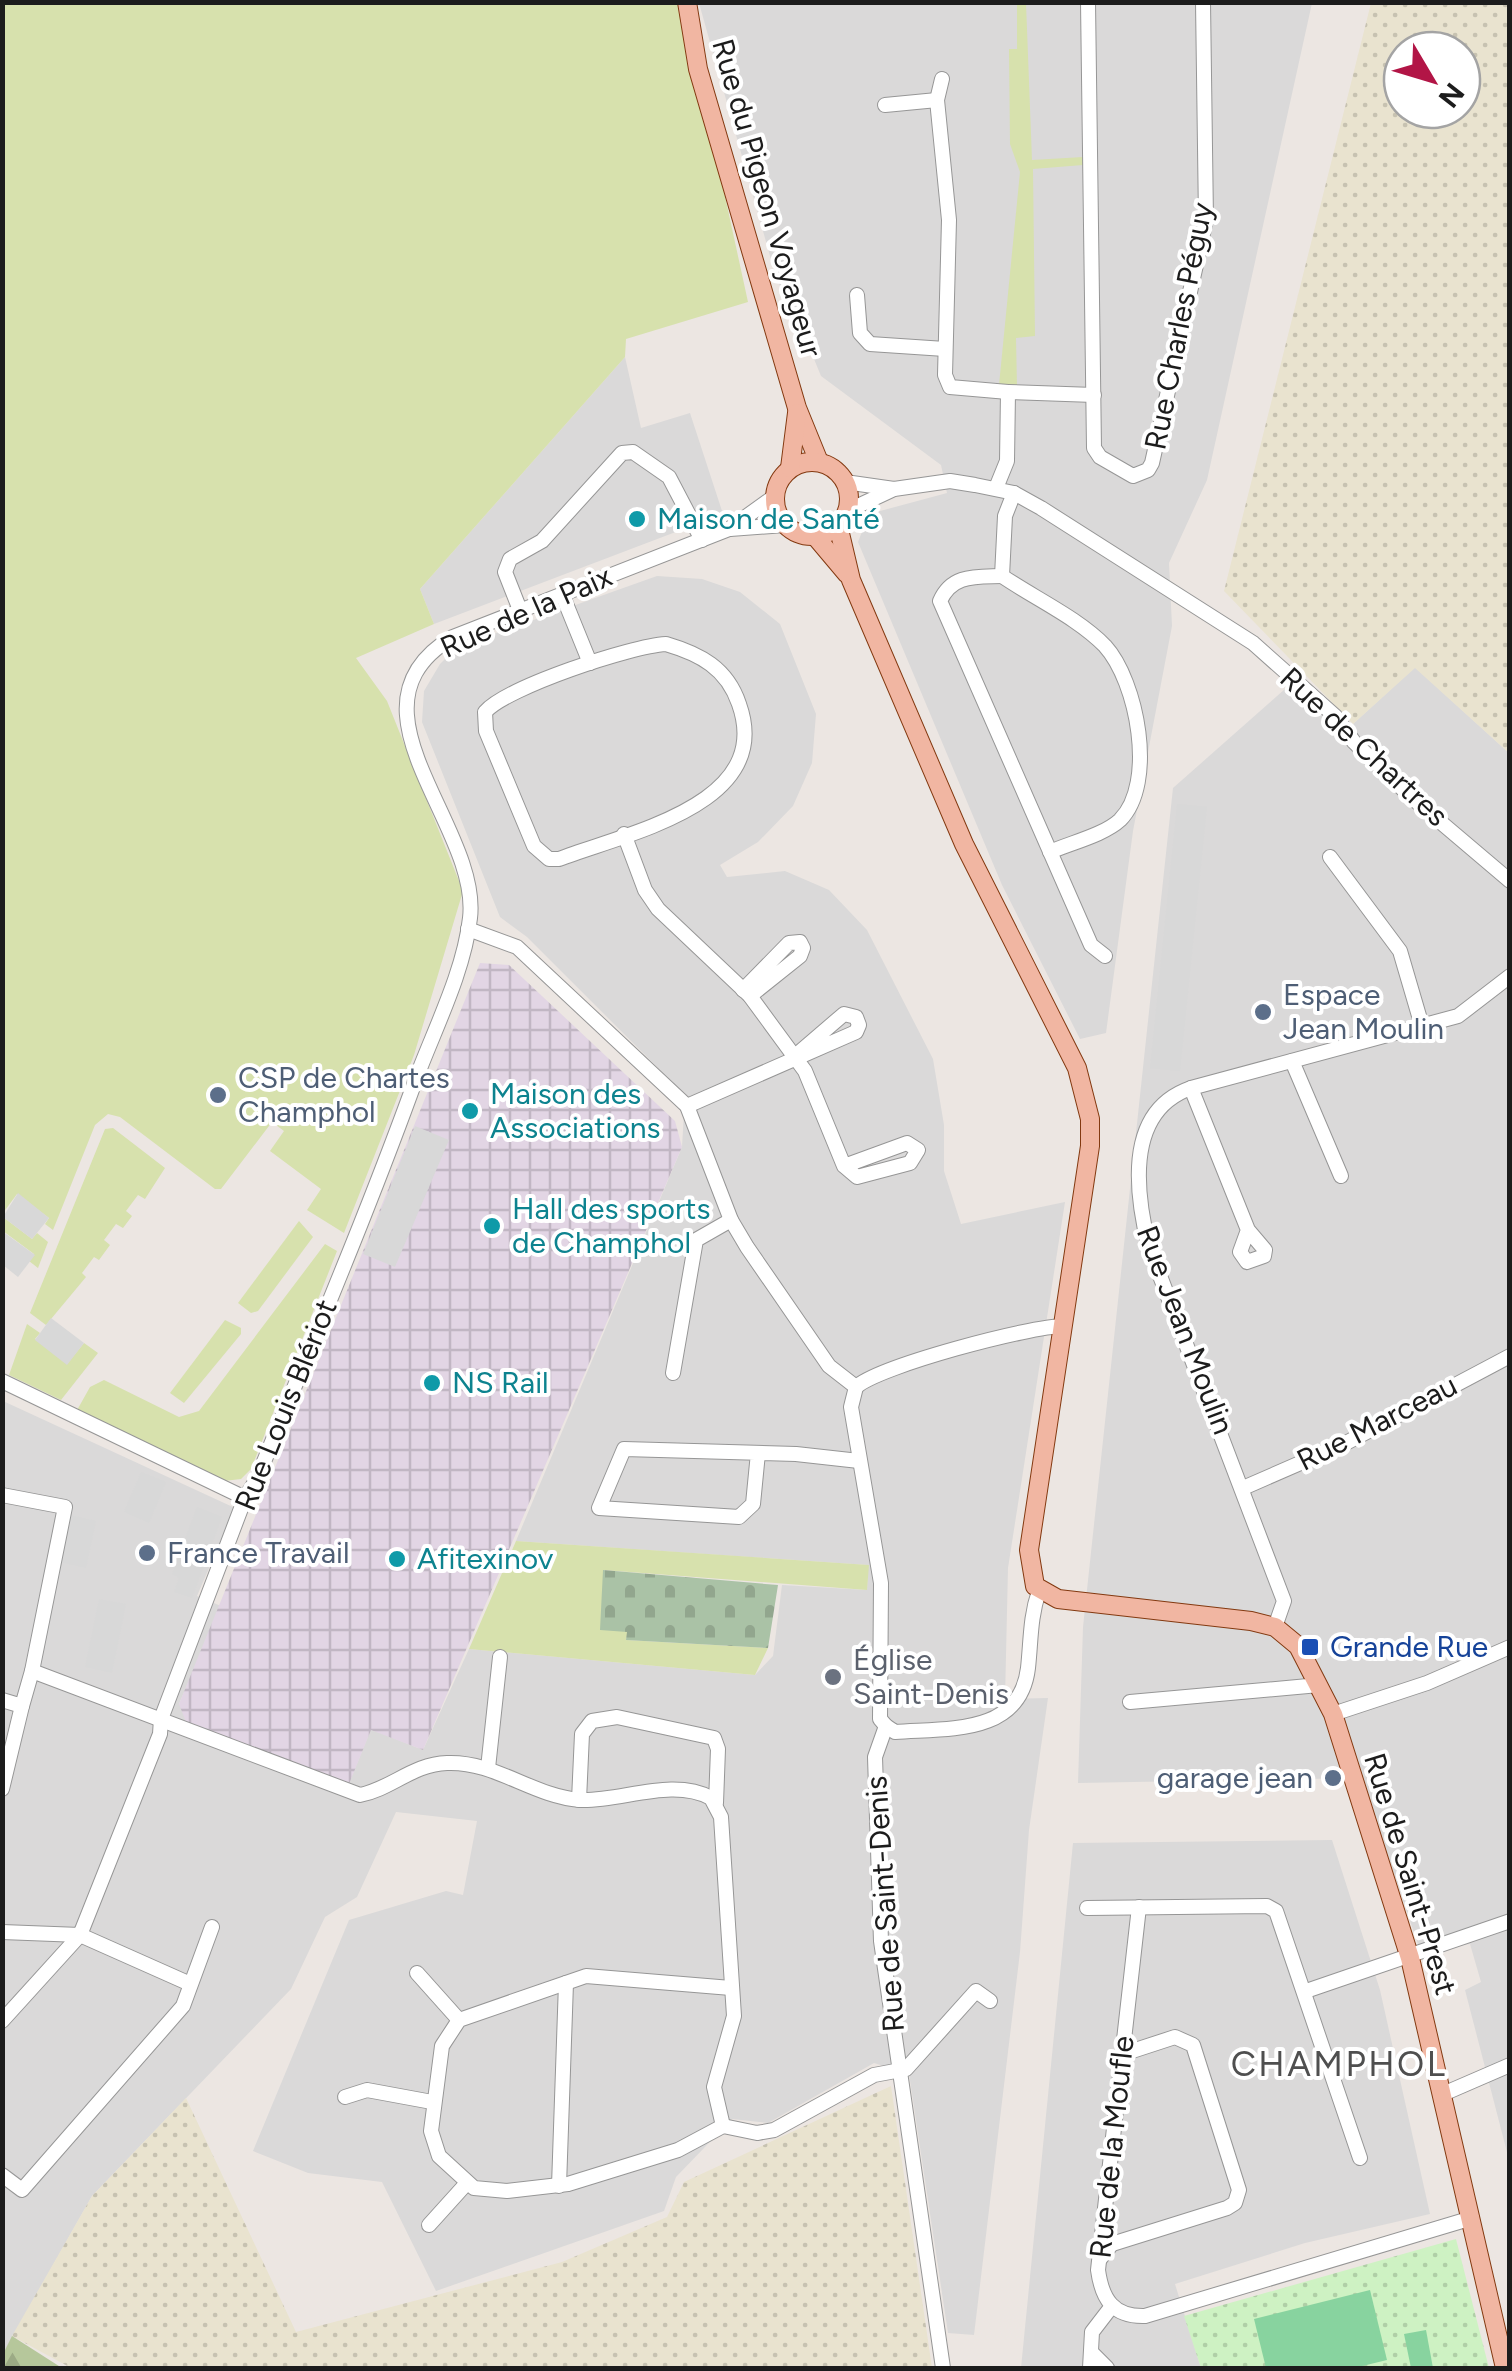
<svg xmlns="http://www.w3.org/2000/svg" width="1512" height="2371" font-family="Figtree,sans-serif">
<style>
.residential{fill:#dad9d9}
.industrial{fill:url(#industrial-grid)}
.farmland{fill:url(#farmland-dots);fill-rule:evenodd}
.grass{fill:#d7e1ad}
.forest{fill:url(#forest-firs)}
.cemetery{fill:url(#cemetery-stones)}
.park{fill:url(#park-dots)}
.pitch{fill:#88d39f}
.parking{fill:#d8d8d8}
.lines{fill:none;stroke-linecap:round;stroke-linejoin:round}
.minor-casing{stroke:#969696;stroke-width:16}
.major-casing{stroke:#833910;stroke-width:20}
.minor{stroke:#fff;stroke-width:14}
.major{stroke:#f1b6a2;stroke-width:18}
.culture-dot{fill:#0f9aa8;stroke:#fff;stroke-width:4}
.service-dot{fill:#5c6f8a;stroke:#fff;stroke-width:4}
.transit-dot{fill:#1a4fb4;stroke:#fff;stroke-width:4}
.worship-dot{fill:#6b7280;stroke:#fff;stroke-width:4}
.labels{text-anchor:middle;stroke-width:8;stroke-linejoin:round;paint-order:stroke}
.street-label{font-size:30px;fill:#1c1c1c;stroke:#fff}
.culture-label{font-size:30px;fill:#0d838f;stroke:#fff;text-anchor:start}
.service-label{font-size:30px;fill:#4e5e75;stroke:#fff;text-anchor:start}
.transit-label{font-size:30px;fill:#164399;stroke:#fff;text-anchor:start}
.worship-label{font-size:30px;fill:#5b616d;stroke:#fff;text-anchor:start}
.quarter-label{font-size:35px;letter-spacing:2.5px;fill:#4f4f4f;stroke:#fff}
</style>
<defs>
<pattern id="industrial-grid" width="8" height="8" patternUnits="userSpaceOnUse" patternTransform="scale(2.5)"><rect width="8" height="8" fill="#e2d5e4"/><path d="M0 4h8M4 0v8" fill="none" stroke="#c1b6c3"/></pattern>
<pattern id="farmland-dots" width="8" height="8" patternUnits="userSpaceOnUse" patternTransform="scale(2.5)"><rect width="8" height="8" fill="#e9e3cf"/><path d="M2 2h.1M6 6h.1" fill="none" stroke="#c7c2b1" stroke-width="1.8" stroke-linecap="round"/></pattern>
<pattern id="forest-firs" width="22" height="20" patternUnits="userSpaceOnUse" patternTransform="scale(2.5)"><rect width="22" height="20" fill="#b6c79b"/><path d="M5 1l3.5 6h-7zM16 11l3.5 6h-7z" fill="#9caa85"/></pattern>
<pattern id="cemetery-stones" width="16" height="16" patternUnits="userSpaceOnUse" patternTransform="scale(2.5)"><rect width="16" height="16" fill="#aac2a6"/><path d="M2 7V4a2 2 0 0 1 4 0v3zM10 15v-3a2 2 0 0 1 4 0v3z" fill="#92a68e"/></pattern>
<pattern id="park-dots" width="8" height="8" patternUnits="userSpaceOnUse" patternTransform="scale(2.5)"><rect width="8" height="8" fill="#cef2c3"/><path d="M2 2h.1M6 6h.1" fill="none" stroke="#b0cfa7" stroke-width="1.8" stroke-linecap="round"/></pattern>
</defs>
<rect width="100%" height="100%" fill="#ece6e2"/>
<g class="residential">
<path d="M699,3H1312L1207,480L1169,563L1172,626L1133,831L1106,1033L1080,1039L1002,885L858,542L869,514L947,493L941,465L821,376L789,298L777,281Z"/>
<path d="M625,357L641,428L690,413L723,514L434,624L420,589Z"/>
<path d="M657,576L702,579L740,592L780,624L816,714L812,763L793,806L758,842L720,865L727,877L785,871L829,890L867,930L933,1059L944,1125V1171L961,1224L1065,1202L1008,1568L1005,1699L1048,1698L1029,1830L1020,1952L974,2335L948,2333L909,2074L874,2063L768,2123L732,2119L676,2177L664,2211L436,2291L382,2182L308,2173L253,2151L349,1920L446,1891L463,1895L477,1821L396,1812L357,1897L325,1917L291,1989L92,2196L3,2354V1401L235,1508L197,1596L221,1606L179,1704L349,1783L371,1729L423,1750L469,1649L755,1675L773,1656L782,1585L867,1590L868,1565L516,1541L682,1147L685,1095L527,937L500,917L422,722L424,691L440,664L457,647Z"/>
<path d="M1415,667L1509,753L1508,2156L1465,1990L1481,1982L1470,1944L1420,1950L1361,1778L1078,1783L1083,1627L1173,788L1285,689L1353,724Z"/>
<path d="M1332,1840L1380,1990L1430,2214L1305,2243L1175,2284L1201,2368H1021L1073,1843Z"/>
</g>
<path class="industrial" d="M480,963L509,965L675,1121L682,1147L423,1750L371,1730L349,1784L186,1722L179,1704Z"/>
<g class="farmland">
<path d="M1371,3H1509V753L1415,668L1353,724L1224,591ZM1402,50H1462V110H1402Z"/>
<path d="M891,2086L932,2368H71L12,2336L92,2196L186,2098L296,2332L562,2262L667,2217L684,2182Z"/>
</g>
<g class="grass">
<path d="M3,3H683L748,302L626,339L625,357L420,589L434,624L356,658L387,701L463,891L414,1055L344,1233L307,1210L321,1189L270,1151L284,1131L272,1122L221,1189H215L120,1117L108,1114L95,1125L53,1230L45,1224L49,1218L17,1194L3,1213Z"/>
<path d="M1017,3H1026L1032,160L1083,157V165L1033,169L1035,336L1016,338L1017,387L999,385L1020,172L1010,144L1009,49H1017Z"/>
<path d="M113,1128L165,1168L145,1199L138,1195L126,1211L132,1216L123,1228L116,1224L104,1240L110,1245L99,1260L94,1257L82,1273L86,1277L46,1325L30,1313L105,1129Z"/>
<path d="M3,1217L32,1239L37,1233L48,1242L38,1268L29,1261L34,1254L3,1231Z"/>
<path d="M299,1221L313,1237L258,1311L251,1313L238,1303Z"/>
<path d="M325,1244L337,1251L251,1469L241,1479L224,1481L76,1412L90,1387L104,1380L179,1417L199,1411Z"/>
<path d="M225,1320L241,1328V1334L184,1403L170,1393Z"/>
<path d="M27,1324L40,1333L35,1339L67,1364L84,1343L98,1353L61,1400L9,1375Z"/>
<path d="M516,1541L869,1565L867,1590L603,1570L628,1632L626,1640L768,1648L755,1675L469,1649Z"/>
</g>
<path class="forest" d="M12,2336L62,2368H3V2354Z"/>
<path class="cemetery" d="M603,1570L778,1585L768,1648L626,1640L627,1632L600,1630Z"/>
<path class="park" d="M1456,2239L1489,2368H1201L1184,2316Z"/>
<g class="pitch">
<path d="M1370,2290L1387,2360L1354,2368H1266L1254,2319Z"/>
<path d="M1426,2330L1433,2368H1411L1404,2334Z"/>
</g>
<g class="parking">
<path d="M1177,804L1207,807L1180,1071L1150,1068Z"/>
<path d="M415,1126L449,1140L395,1267L363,1254Z"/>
<path d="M18,1193L49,1218L32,1239L3,1217Z"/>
<path d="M2,1231L35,1255L18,1277L3,1265Z"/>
<path d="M51,1318L84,1343L67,1365L35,1340Z"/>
<path d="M141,1472L166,1482L149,1523L124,1512Z"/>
<path d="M197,1507L222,1517L192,1598L174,1592L179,1578L172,1574Z"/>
<path d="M70,1515L96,1521L86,1568L59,1562Z"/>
<path d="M99,1599L126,1604L112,1673L85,1667Z"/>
</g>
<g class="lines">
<g class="minor-casing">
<g id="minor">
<path d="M1088,2L1094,448L1100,457L1133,476L1148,470L1152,463L1206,220L1203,2"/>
<path d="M942,79L937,100L949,220L945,375L950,387L1008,392"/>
<path d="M885,105L937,100"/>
<path d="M857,295L860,333L870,344L945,349"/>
<path d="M845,482L894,489L950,481L975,485L1014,493L1041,508L1253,643L1335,716L1354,742L1411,797L1510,881"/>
<path d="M996,488L1007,461L1008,392L1094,395"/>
<path d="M1014,493L1005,516L1002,576C1034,598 1078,618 1105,646C1137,681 1157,783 1120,820C1104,835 1070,843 1050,852"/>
<path d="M847,511L892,490"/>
<path d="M730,529L785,525"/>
<path d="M1002,576C975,577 952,574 940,601L1091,945L1105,956"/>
<path d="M562,594L590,663"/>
<path d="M520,610L505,572L510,559L542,541L622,453L633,452L669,477L702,540"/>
<path d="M666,644C700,654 727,668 739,704C775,805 626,833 559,859H549L534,846L486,731L485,712C507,687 631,646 666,644Z"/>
<path d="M624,834L645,890L658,909L750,996L805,1071L844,1166L857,1177L910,1163L918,1150L907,1143L844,1166"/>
<path d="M1330,857L1400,951L1422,1026"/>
<path d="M468,929L517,947L687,1106L731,1220L747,1247L829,1366L856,1387"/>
<path d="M743,990L789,943L800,942L803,948L800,956L750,996"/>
<path d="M1292,1061L1341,1176"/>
<path d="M1191,1088L1248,1230L1240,1252L1247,1262L1264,1256L1265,1250L1248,1230"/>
<path d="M687,1106L856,1032L859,1025L856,1017L844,1014L795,1056"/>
<path d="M673,1373L696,1240L731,1220"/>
<path d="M2,1381L245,1498"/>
<path d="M856,1387L851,1407L881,1583L880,1719L886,1726L875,1757L881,1941L943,2368"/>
<path d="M856,1387C879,1366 1030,1326 1064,1326"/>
<path d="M758,1453L753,1504L739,1517L599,1508L624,1449L796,1454L859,1461"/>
<path d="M1243,1488L1344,1444L1510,1356"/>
<path d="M2,1495L65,1507L32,1671"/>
<path d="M1275,1627L1284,1601L1149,1247C1135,1191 1125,1111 1191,1088L1458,1016L1510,976"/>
<path d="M2,1700L22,1706L32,1671L360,1795C391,1789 413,1764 447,1763C495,1761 532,1796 580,1800C621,1802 672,1777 711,1798L721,1817L734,2016L714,2087L723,2126"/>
<path d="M1130,1702L1319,1685"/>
<path d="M1333,1714L1427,1683L1510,1647"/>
<path d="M886,1726L895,1732C946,1728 1020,1736 1028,1668C1031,1641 1030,1617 1039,1591"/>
<path d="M488,1768L500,1657"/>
<path d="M2,1789L22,1706"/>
<path d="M579,1800L582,1734L592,1721L617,1717L714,1738L718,1749L716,1803"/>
<path d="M1139,1907L1098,2270C1102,2299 1113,2317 1145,2316L1472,2218"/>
<path d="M1087,1908L1267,1906L1276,1911L1360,2158"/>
<path d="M2,1932L80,1935L160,1734L161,1719L245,1498L257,1479C311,1345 368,1212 417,1076C436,1026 464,971 470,918C481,825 335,707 453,637L729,529L775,496"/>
<path d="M417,1973L459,2020"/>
<path d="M731,1988L586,1976L459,2020L442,2046L431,2131L439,2156L474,2188L507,2191L568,2184L678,2150L723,2126L757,2133L774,2130L874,2075L906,2069L976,1991L990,2001"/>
<path d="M1306,1991L1510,1921"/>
<path d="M2,2021L80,1935L188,1983"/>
<path d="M1443,2094L1510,2065"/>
<path d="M345,2097L367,2090L432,2102"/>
<path d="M2,2175L22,2190L183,2006L212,1927"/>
<path d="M559,2186L566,1983"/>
<path d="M429,2225L466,2184"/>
<path d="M1100,2259L1112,2244L1227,2208L1235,2203L1239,2190L1193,2045L1175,2037L1120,2055"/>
<path d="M1092,2353L1107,2368"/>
<path d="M1090,2368L1092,2332L1112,2306"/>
</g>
</g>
<g class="major-casing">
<g id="major">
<path d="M687,2L698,69L797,408L819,462"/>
<circle cx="812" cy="499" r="37"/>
<path d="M790,468L797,413"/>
<path d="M838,525L851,580L964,844L1077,1068L1090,1119V1146L1029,1550L1035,1586L1058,1599L1251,1621L1275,1627L1298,1646L1333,1714L1410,1958L1505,2368"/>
<path d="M815,536L847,574"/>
</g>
</g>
<use href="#minor" class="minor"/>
<use href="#major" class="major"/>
</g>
<g class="culture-dot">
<circle cx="637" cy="519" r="10"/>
<circle cx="470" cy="1111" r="10"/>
<circle cx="492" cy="1226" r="10"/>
<circle cx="432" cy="1383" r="10"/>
<circle cx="397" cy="1559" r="10"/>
</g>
<g class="service-dot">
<circle cx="1263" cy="1012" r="10"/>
<circle cx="218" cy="1095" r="10"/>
<circle cx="147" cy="1553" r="10"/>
<circle cx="1333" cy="1778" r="10"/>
</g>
<rect class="transit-dot" x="1300" y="1637" width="20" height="20" rx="5"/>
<circle class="worship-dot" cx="833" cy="1677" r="10"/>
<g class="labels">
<g class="street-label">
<text transform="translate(767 198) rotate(74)" y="10">Rue du Pigeon Voyageur</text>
<text transform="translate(1179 326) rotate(-79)" y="10">Rue Charles Péguy</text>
<text transform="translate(526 612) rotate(-24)" y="10">Rue de la Paix</text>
<text transform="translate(1364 747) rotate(43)" y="10">Rue de Chartres</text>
<text transform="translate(1185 1330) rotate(69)" y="10">Rue Jean Moulin</text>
<text transform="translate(286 1405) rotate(-68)" y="10">Rue Louis Blériot</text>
<text transform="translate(1377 1423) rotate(-27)" y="10">Rue Marceau</text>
<text transform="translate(1410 1874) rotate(73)" y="10">Rue de Saint-Prest</text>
<text transform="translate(885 1904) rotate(-94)" y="10">Rue de Saint-Denis</text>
<text transform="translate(1112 2147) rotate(-84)" y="10">Rue de la Moufle</text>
</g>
<g class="culture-label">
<text x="657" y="529">Maison de Santé</text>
<text x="490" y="1104">Maison des<tspan x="490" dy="34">Associations</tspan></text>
<text x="512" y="1219">Hall des sports<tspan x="512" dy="34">de Champhol</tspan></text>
<text x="452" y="1393">NS Rail</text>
<text x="417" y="1569">Afitexinov</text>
</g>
<g class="service-label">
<text x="1283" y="1005">Espace<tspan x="1283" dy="34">Jean Moulin</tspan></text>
<text x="238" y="1088">CSP de Chartes<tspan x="238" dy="34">Champhol</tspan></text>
<text x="167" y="1563">France Travail</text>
<text x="1313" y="1788" text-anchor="end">garage jean</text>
</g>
<g class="transit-label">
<text x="1330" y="1657">Grande Rue</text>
</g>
<g class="worship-label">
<text x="853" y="1670">Église<tspan x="853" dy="34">Saint-Denis</tspan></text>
</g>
<g class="quarter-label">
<text x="1339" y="2076">CHAMPHOL</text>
</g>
</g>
<rect width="1512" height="2371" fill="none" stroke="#1c1c1c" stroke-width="10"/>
<g transform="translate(1432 80) rotate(128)"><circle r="48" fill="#ffffff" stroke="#a4a4a4" stroke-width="2.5"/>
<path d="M0-8L18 38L0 25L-18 38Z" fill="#b21546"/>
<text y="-15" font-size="28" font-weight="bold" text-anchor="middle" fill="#1c1c1c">N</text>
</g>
</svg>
